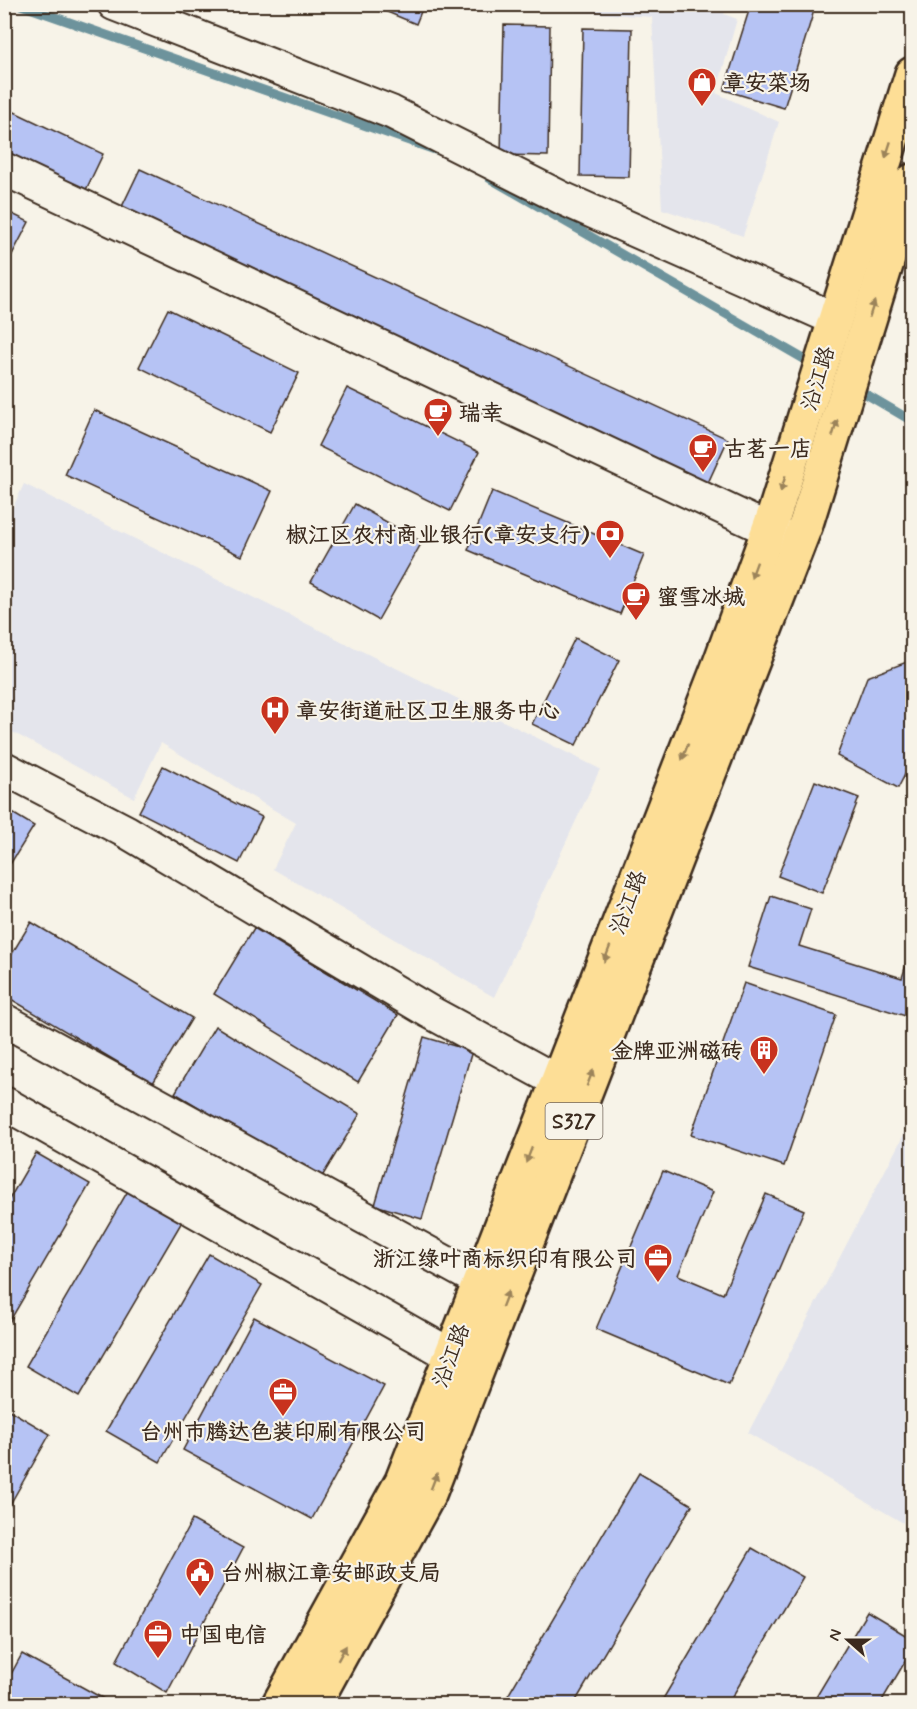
<svg xmlns="http://www.w3.org/2000/svg" width="917" height="1709" font-family="Mynerve,'LXGW WenKai TC',sans-serif">
<style>
.built{fill:#e4e5ec}
.lines{fill:none;stroke-linecap:round;stroke-linejoin:round}
.stream{stroke:#6d939c;stroke-width:9}
.building{fill:#b6c3f4;stroke:#3b2a1e;stroke-width:1.5}
.street-casing{stroke:#3b2a1e;stroke-width:36}
.primary-casing{stroke:#3b2a1e;stroke-width:38}
.street{stroke:#f7f3e8;stroke-width:32}
.primary{stroke:#fdde96;stroke-width:33}
.oneway{fill:#9c845a}
.labels{text-anchor:middle;stroke-width:4.5;stroke-linejoin:round;paint-order:stroke}
.shield{fill:#f7f3e8;stroke:#73665b;stroke-width:1.5}
.shield-label{font-size:21px;font-weight:bold;fill:#3b2a1e}
.poi-label{font-size:22px;font-weight:bold;fill:#3b2a1e;stroke:#f7f3e8;text-anchor:start}
.street-label{font-size:22px;fill:#3b2a1e;stroke:#f7f3e8}
</style>
<rect width="100%" height="100%" fill="#f7f3e8"/>
<filter id="ink" filterUnits="userSpaceOnUse"><feTurbulence type="fractalNoise" baseFrequency=".0167" numOctaves="2"/><feDisplacementMap in="SourceGraphic" scale="12" xChannelSelector="R" yChannelSelector="G"/><feConvolveMatrix kernelMatrix="1 2 1 2 8 2 1 2 1" color-interpolation-filters="sRGB"/></filter>
<g filter="url(#ink)">
<g class="built">
<path d="M570,4L727,5L724,14L737,19L716,93L779,122L743,236L662,209L652,17L569,11Z"/>
<path d="M24,484L600,769L494,997L273,869L296,823L161,743L134,798L5,728V524Z"/>
<path d="M912,1119V1528L748,1433Z"/>
</g>
<g class="lines">
<g class="stream">
<path d="M18,4L435,150"/>
<path d="M489,178L816,366"/>
<path d="M854,387L912,421"/>
</g>
</g>
<g class="building">
<path d="M368,4H424L416,24Z"/>
<path d="M751,4H816L784,108L724,90Z"/>
<path d="M504,25L550,26L548,156L501,155Z"/>
<path d="M583,28L632,29L629,177L580,176Z"/>
<path d="M4,107L103,154L83,196L4,158Z"/>
<path d="M140,169L728,439L707,485L118,215Z"/>
<path d="M4,210L29,222L4,270Z"/>
<path d="M168,309L299,373L270,432L139,367Z"/>
<path d="M347,388L479,452L450,511L318,446Z"/>
<path d="M94,410L272,491L242,556L65,475Z"/>
<path d="M492,491L644,555L620,614L468,550Z"/>
<path d="M355,504L422,542L378,620L311,582Z"/>
<path d="M575,638L619,660L576,745L532,724Z"/>
<path d="M912,660V761L898,788L837,756L867,677Z"/>
<path d="M163,766L262,817L239,863L139,812Z"/>
<path d="M815,781L859,798L822,893L778,876Z"/>
<path d="M4,808L34,826L4,874Z"/>
<path d="M771,896L811,909L799,946L902,978L912,945V1018L748,967Z"/>
<path d="M31,922L192,1018L153,1083L4,995V967Z"/>
<path d="M254,928L398,1015L358,1082L214,994Z"/>
<path d="M744,983L836,1015L784,1166L691,1135Z"/>
<path d="M215,1026L360,1114L320,1180L175,1093Z"/>
<path d="M424,1037L472,1051L422,1219L375,1205Z"/>
<path d="M36,1153L90,1184L4,1331V1208Z"/>
<path d="M663,1171L713,1192L678,1275L723,1294L766,1194L804,1210L729,1385L596,1329Z"/>
<path d="M129,1189L183,1220L79,1397L26,1366Z"/>
<path d="M209,1254L262,1285L160,1462L106,1431Z"/>
<path d="M254,1317L384,1386L312,1519L183,1450Z"/>
<path d="M4,1407L50,1434L4,1515Z"/>
<path d="M639,1473L692,1505L574,1704H503Z"/>
<path d="M192,1520L243,1548L167,1693L116,1662Z"/>
<path d="M752,1548L803,1577L728,1704H660Z"/>
<path d="M867,1612L912,1639V1650L880,1704H812Z"/>
<path d="M22,1654L113,1704H4V1687Z"/>
</g>
<g class="lines">
<g class="street-casing">
<g id="street">
<path d="M114,4L391,112L564,199L835,319"/>
<path d="M4,169L793,541"/>
<path d="M4,768L127,832L430,1012L557,1081"/>
<path d="M4,1020L478,1280"/>
<path d="M4,1103L451,1355"/>
</g>
</g>
<g class="primary-casing">
<g id="primary">
<path d="M279,1704L402,1481L491,1253L720,663L774,515L912,74"/>
<path d="M314,1704L429,1494L806,524L912,181"/>
</g>
</g>
<use href="#street" class="street"/>
<use href="#primary" class="primary"/>
</g>
<defs><path id="oneway-solid" d="M-6-.8H1V-3.2L6.5 0L1 3.2V.8H-6Z" transform="scale(1.5)"/></defs>
<g class="oneway">
<use href="#oneway-solid" transform="translate(888 150) rotate(108)"/>
<use href="#oneway-solid" transform="translate(872 309) rotate(-72)"/>
<use href="#oneway-solid" transform="translate(835 428) rotate(-73)"/>
<use href="#oneway-solid" transform="translate(783 484) rotate(107)"/>
<use href="#oneway-solid" transform="translate(754 570) rotate(110)"/>
<use href="#oneway-solid" transform="translate(685 752) rotate(111)"/>
<use href="#oneway-solid" transform="translate(607 954) rotate(111)"/>
<use href="#oneway-solid" transform="translate(590 1078) rotate(-69)"/>
<use href="#oneway-solid" transform="translate(529 1155) rotate(111)"/>
<use href="#oneway-solid" transform="translate(505 1299) rotate(-69)"/>
<use href="#oneway-solid" transform="translate(434 1481) rotate(-69)"/>
<use href="#oneway-solid" transform="translate(342 1653) rotate(-61)"/>
</g>
</g>
<defs>
<g id="shop-pin" transform="scale(1.5)"><path d="M0 17L-7.5 6A9.5 9.5 0 1 1 7.5 6Z" fill="#c8321e" stroke="#f7f3e8"/><path d="M-5-2.5h2.3a2.7 3.5 0 0 1 5.4 0H5L5.5 6h-11ZM-1.5-2.5h3a1.5 2.3 0 0 0-3 0Z" fill="#fff"/></g>
<g id="cafe-pin" transform="scale(1.5)"><path d="M0 17L-7.5 6A9.5 9.5 0 1 1 7.5 6Z" fill="#c8321e" stroke="#f7f3e8"/><path d="M-5.5-4.5H6V0H3Q3 3.5 0 3.5H-2.5Q-5.5 3.5-5.5 0ZM3-3.2v2h1.7v-2ZM-6 4.5H4V6H-6Z" fill="#fff"/></g>
<g id="bank-pin" transform="scale(1.5)"><path d="M0 17L-7.5 6A9.5 9.5 0 1 1 7.5 6Z" fill="#c8321e" stroke="#f7f3e8"/><path d="M-6-4H6V4H-6ZM0-2.3a2.3 2.3 0 1 0 0 4.6a2.3 2.3 0 1 0 0-4.6Z" fill="#fff"/></g>
<g id="hospital-pin" transform="scale(1.5)"><path d="M0 17L-7.5 6A9.5 9.5 0 1 1 7.5 6Z" fill="#c8321e" stroke="#f7f3e8"/><path d="M-5-5h3v3.5h4V-5h3V5h-3V1.5h-4V5h-3Z" fill="#fff"/></g>
<g id="building-pin" transform="scale(1.5)"><path d="M0 17L-7.5 6A9.5 9.5 0 1 1 7.5 6Z" fill="#c8321e" stroke="#f7f3e8"/><path d="M-4-6H4V6H1V3H-1V6H-4ZM-2.5-4.3h1.7v1.8h-1.7ZM.8-4.3h1.7v1.8H.8ZM-2.5-1h1.7V.8h-1.7ZM.8-1h1.7V.8H.8Z" fill="#fff"/></g>
<g id="office-pin" transform="scale(1.5)"><path d="M0 17L-7.5 6A9.5 9.5 0 1 1 7.5 6Z" fill="#c8321e" stroke="#f7f3e8"/><path d="M-6-3h4V-5.5h4V-3h4V5H-6ZM-1-4.5V-3h2v-1.5ZM-6 0V1H6V0Z" fill="#fff"/></g>
<g id="civic-pin" transform="scale(1.5)"><path d="M0 17L-7.5 6A9.5 9.5 0 1 1 7.5 6Z" fill="#c8321e" stroke="#f7f3e8"/><path d="M-.6-6.5H3V-4.5H.6V-3L4-1V1h2V6H-6V1h2V-1L-.6-3ZM-1.2 2.5V6h2.4V2.5Z" fill="#fff"/></g>
</defs>
<g fill-rule="evenodd">
<use href="#shop-pin" x="702" y="82"/>
<use href="#cafe-pin" x="438" y="412"/>
<use href="#cafe-pin" x="703" y="448"/>
<use href="#bank-pin" x="610" y="534"/>
<use href="#cafe-pin" x="636" y="596"/>
<use href="#hospital-pin" x="275" y="710"/>
<use href="#building-pin" x="764" y="1050"/>
<use href="#office-pin" x="658" y="1258"/>
<use href="#office-pin" x="283" y="1392"/>
<use href="#civic-pin" x="200" y="1572"/>
<use href="#office-pin" x="158" y="1634"/>
</g>
<g class="labels">
<rect class="shield" x="545.5" y="1103" width="57" height="36" rx="4.5"/>
<g class="shield-label">
<text x="574" y="1128">S327</text>
</g>
<g class="poi-label">
<text x="723" y="90">章安菜场</text>
<text x="459" y="420">瑞幸</text>
<text x="724" y="456">古茗一店</text>
<text x="589" y="542" text-anchor="end">椒江区农村商业银行(章安支行)</text>
<text x="657" y="604">蜜雪冰城</text>
<text x="296" y="718">章安街道社区卫生服务中心</text>
<text x="743" y="1058" text-anchor="end">金牌亚洲磁砖</text>
<text x="637" y="1266" text-anchor="end">浙江绿叶商标织印有限公司</text>
<text x="283" y="1439" text-anchor="middle">台州市腾达色装印刷有限公司</text>
<text x="221" y="1580">台州椒江章安邮政支局</text>
<text x="179" y="1642">中国电信</text>
</g>
<g class="street-label">
<text transform="translate(817 378) rotate(-73)" y="8">沿江路</text>
<text transform="translate(627 902) rotate(-69)" y="8">沿江路</text>
<text transform="translate(450 1355) rotate(-69)" y="8">沿江路</text>
</g>
</g>
<rect width="917" height="1709" fill="none" stroke="#f7f3e8" stroke-width="24"/>
<rect x="12" y="12" width="893" height="1685" fill="none" stroke="#3b2a1e" stroke-width="2" filter="url(#ink)"/>
<g transform="translate(848 1640) rotate(291)" stroke="#f7f3e8" stroke-width="4.5" paint-order="stroke">
<path d="M0-4.5L10 22L0 15L-10 22Z" fill="#3b2a1e"/>
<text y="-9" font-size="16" font-weight="bold" text-anchor="middle" fill="#3b2a1e">N</text>
</g>
</svg>
